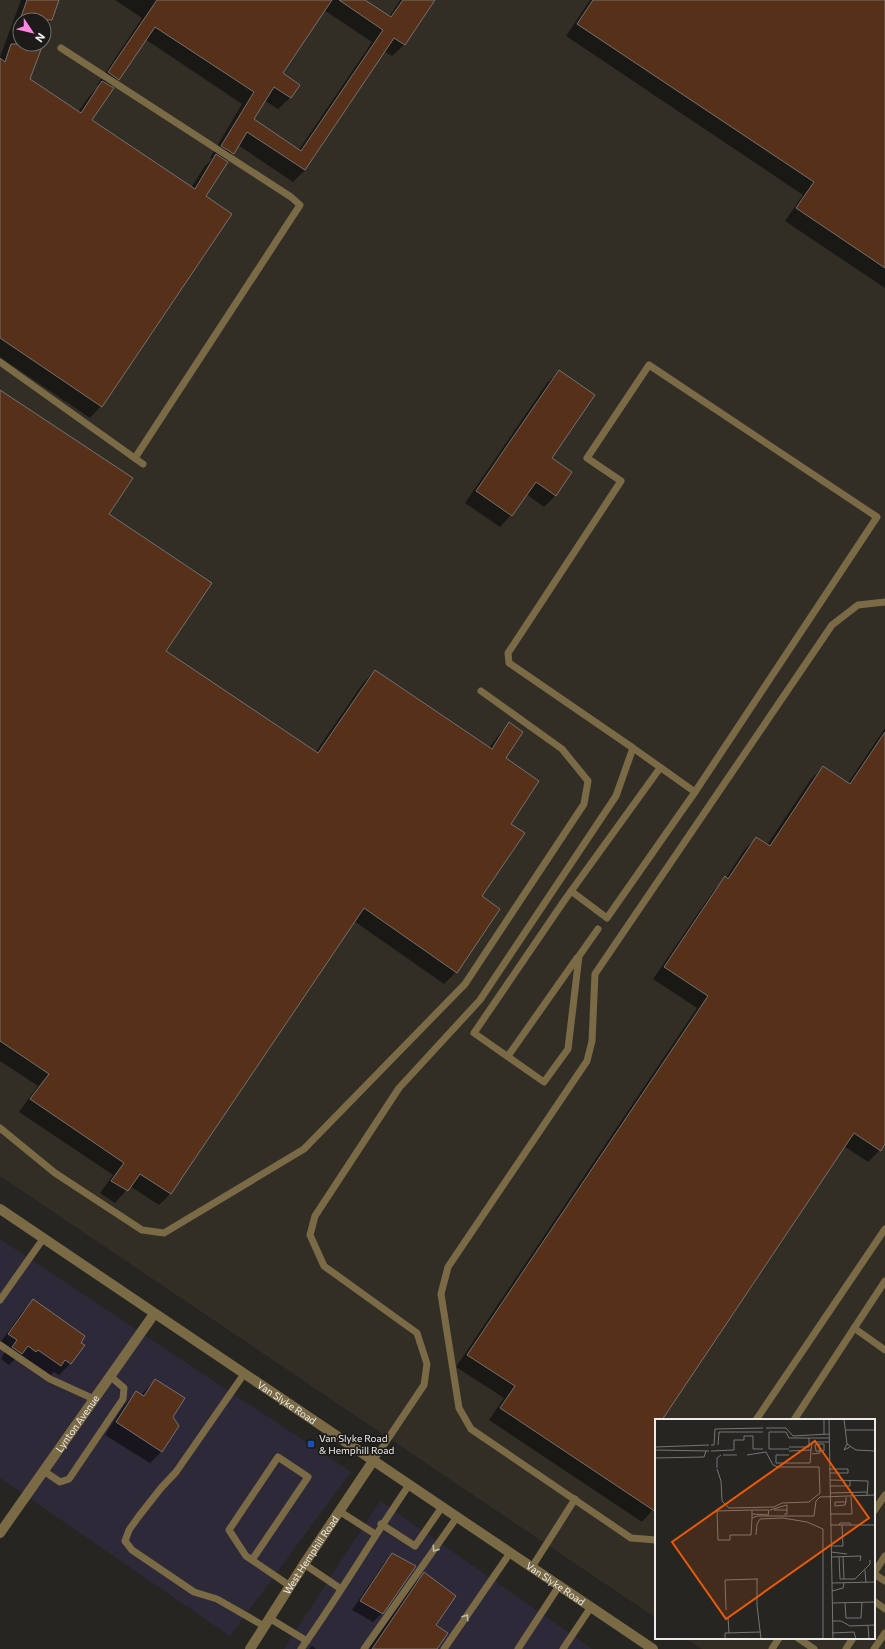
<svg xmlns="http://www.w3.org/2000/svg" width="885" height="1649" font-family="Commissioner,sans-serif">
<style>
.commercial{fill:#2e2939}
.built{fill:#322e26;fill-rule:evenodd}
.shadow{fill:#0007;fill-rule:evenodd}
.building{fill:#57301a;stroke:#74716f}
.lines{fill:none;stroke-linecap:round;stroke-linejoin:round}
.service{stroke:#7a6a45;stroke-width:7}
.minor{stroke:#7a6a45;stroke-width:10}
.tertiary{stroke:#7a6a45;stroke-width:10}
.oneway{stroke:#bfb8a8}
.transit-dot{fill:#1a4fb4;stroke:#1d1b19;stroke-width:1.5}
.labels{text-anchor:middle;stroke-width:3.5;stroke-linejoin:round;paint-order:stroke}
.street-label{font-size:10px;fill:#edecea;stroke:#1d1b19}
.poi-label{font-size:10px;fill:#edecea;stroke:#1d1b19;text-anchor:start}
.inset-road{fill:none;stroke:#767572;stroke-width:1}
.view{fill:#e8590c;fill-opacity:0.15;stroke:#e8590c;stroke-width:2}
.inset-edge{fill:none;stroke:#edecea;stroke-width:2}
</style>
<rect width="100%" height="100%" fill="#262522"/>
<g class="commercial">
<path d="M0,1239L351,1472L230,1636L0,1478Z"/>
<path d="M380,1501L592,1649H284Z"/>
</g>
<path class="built" d="M0,0H885V1649H702L685,1638H874V1420H656V1618L0,1176ZM20,20H44V44H20Z"/>
<g class="shadow">
<path d="M21,0H58L44,38V20H20V44H42L29,79L78,112L91,94L99,86L97,85L142,18L115,0H363L389,17L400,0H434L404,45L392,56L384,51L305,170L293,182L238,145L225,161L204,196L101,406L90,418L0,357V57ZM324,10L372,42L298,151L253,119L264,100L278,109L290,98L298,85L281,74ZM145,39L242,104L210,158L212,159L204,167L191,188L91,120L110,87L119,79Z"/>
<path d="M590,0H885V288L785,221L803,195L566,36Z"/>
<path d="M559,371L551,458L556,495L544,507L526,494L511,515L500,527L465,503L547,383Z"/>
<path d="M0,391L107,514L165,651L315,753L363,683L375,671L489,748L498,736L509,724L504,758L510,825L481,896L456,972L444,984L354,921L171,1193L159,1205L130,1186L115,1203L100,1193L113,1175L19,1112L38,1086L0,1061Z"/>
<path d="M885,728V1142L880,1150L868,1162L844,1146L663,1417L668,1420H656V1506L642,1522L489,1420L504,1398L456,1367L697,1008L653,979L714,890L726,878L744,850L756,838L767,845L811,779L823,767L848,783Z"/>
<path d="M34,1300L83,1346L70,1364L59,1375L54,1372L49,1377L16,1358L9,1365L1,1359L5,1352L0,1343L22,1312Z"/>
<path d="M155,1380L172,1417L162,1451L150,1463L105,1435L125,1404L136,1392L141,1395Z"/>
<path d="M393,1554L382,1613L373,1622L352,1610L384,1563Z"/>
<path d="M424,1574L435,1626L436,1649H369L412,1585Z"/>
<path d="M312,1646L316,1649H309Z"/>
</g>
<g class="building">
<path d="M27,0H59L52,20H20Z"/>
<path d="M157,0H332L283,73L300,85L291,98L274,87L254,119L301,151L383,30L339,0H365L391,17L403,0H435L405,45L394,38L305,170L247,132L234,154L221,146L254,92L155,27L119,80L108,72Z"/>
<path d="M593,0H885V268L796,208L814,182L577,24Z"/>
<path d="M11,44H43L30,79L81,113L102,81L114,88L92,120L195,189L216,154L228,162L206,196L232,214L102,407L0,338V58L5,62Z"/>
<path d="M559,370L595,395L552,458L572,472L556,496L536,482L512,516L476,491Z"/>
<path d="M0,390L133,478L109,514L212,583L166,651L318,753L375,670L492,749L509,722L523,732L506,758L539,781L511,824L525,833L482,896L500,909L457,973L364,908L171,1194L140,1174L128,1191L111,1181L124,1163L30,1099L49,1074L0,1041Z"/>
<path d="M885,732V1144L881,1151L854,1133L662,1420H656V1512L500,1408L515,1386L467,1355L708,996L664,967L725,876L728,879L756,837L770,846L823,766L850,784Z"/>
<path d="M33,1299L85,1336L81,1343L85,1345L71,1364L65,1360L61,1366L38,1350L36,1352L28,1346L22,1354L12,1347L17,1340L8,1334Z"/>
<path d="M155,1379L185,1398L173,1417L179,1426L162,1452L116,1422L136,1391L144,1396Z"/>
<path d="M392,1553L416,1566L383,1614L360,1601Z"/>
<path d="M424,1572L456,1596L436,1625L448,1633L437,1649H372Z"/>
</g>
<g class="lines">
<g class="service">
<path d="M61,48L291,197L300,205L135,458"/>
<path d="M0,362L143,464"/>
<path d="M571,891L607,918L695,792"/>
<path d="M598,929L579,956L568,1049L544,1082L474,1033L564,901L660,768"/>
<path d="M508,1056L577,958"/>
<path d="M0,1128L55,1173L142,1230L164,1233L304,1149L465,984L584,804L588,781L562,749L481,691"/>
<path d="M0,1300L43,1239"/>
<path d="M854,1328L885,1350"/>
<path d="M0,1345L50,1379L94,1399"/>
<path d="M244,1374L176,1472L161,1488L139,1516L129,1530L125,1541L132,1550L194,1592L217,1599L264,1626"/>
<path d="M756,1420L885,1229"/>
<path d="M794,1420L885,1281"/>
<path d="M373,1461L424,1385L427,1364L417,1333L324,1266L310,1235L315,1216L399,1088L480,1000L616,796L633,748L509,663L508,653L621,481L587,458L649,365L877,517L695,792L633,748"/>
<path d="M44,1471L60,1482L69,1479L123,1399L124,1388L110,1376"/>
<path d="M339,1511L375,1534"/>
<path d="M874,1511L885,1495"/>
<path d="M381,1524L415,1546L442,1507"/>
<path d="M656,1540L631,1538L471,1429L459,1408L441,1294L448,1267L587,1061L592,1041L595,974L832,625L858,605L885,602"/>
<path d="M252,1560L308,1477L278,1457L229,1530L246,1556L252,1560L290,1586"/>
<path d="M304,1564L341,1589"/>
<path d="M532,1567L575,1499"/>
<path d="M874,1573L885,1556"/>
<path d="M874,1574L885,1581"/>
<path d="M874,1601L885,1609"/>
<path d="M269,1618L307,1641"/>
<path d="M798,1638L814,1649"/>
<path d="M301,1649C339,1596 372,1539 409,1485"/>
<path d="M364,1649L457,1517"/>
<path d="M444,1649L510,1553"/>
<path d="M518,1649L559,1586"/>
<path d="M563,1649L591,1607"/>
<path d="M772,1649L779,1638"/>
<path d="M846,1649L853,1638"/>
<path d="M874,1649L885,1633"/>
</g>
<path class="minor" id="s1" d="M0,1533L154,1314"/>
<g class="tertiary">
<path id="s2" d="M0,1209L653,1649"/>
<path id="s3" d="M250,1649L304,1564L373,1461"/>
</g>
</g>
<defs><path id="oneway-chevron" d="M-2-3.5L2.5 0L-2 3.5" fill="none" stroke-width="1.6" stroke-linecap="round" stroke-linejoin="round"/></defs>
<g class="oneway">
<use href="#oneway-chevron" transform="translate(435 1549) rotate(125)"/>
<use href="#oneway-chevron" transform="translate(466 1617) rotate(-56)"/>
</g>
<rect class="transit-dot" x="307" y="1440" width="8" height="8" rx="2"/>
<g class="labels">
<g class="street-label">
<text dy="4" stroke="none"><textPath href="#s2" startOffset="346">Van Slyke Road</textPath></text>
<text dy="4" stroke="none"><textPath href="#s1" startOffset="134">Lynton Avenue</textPath></text>
<text dy="4" stroke="none"><textPath href="#s3" startOffset="112">West Hemphill Road</textPath></text>
<text dy="4" stroke="none"><textPath href="#s2" startOffset="670">Van Slyke Road</textPath></text>
</g>
<g class="poi-label">
<text x="319" y="1442">Van Slyke Road<tspan x="319" dy="12">&amp; Hemphill Road</tspan></text>
</g>
</g>
<g transform="translate(655 1419)">
<rect width="220" height="220" fill="#262522"/>
<path class="inset-road" d="M174,0L178,220M189,0L192,25L201,31L220,32M111,9H131L138,17L174,15M191,11H220M169,16V0M192,25L189,31L195,28M56,26H59L60,10L108,9M63,26L64,13H108M0,28L54,26M134,28H154V19M134,30H114V13H131L134,19H174M0,31L54,32M56,32L79,31V21H89V17H98V30H108M134,32L156,31L157,23H174M157,35L165,34V32L164,25H169V32H161L160,26L164,25M68,36H82M134,36H121V44H155L156,31M0,39L49,38L51,32M62,49V39L66,36M62,50L66,62L67,82L74,89L119,88L127,84L154,83L165,74L164,48H123L118,46L111,33L92,36M174,50H193V54H175M175,61L213,62L212,77M175,67H195V61M175,74L212,73M191,78V83L190,86L180,87V83H191M97,91H114L113,96M115,91L132,86V95H129M119,91H132M97,95L114,96M175,95H197L196,78M97,99V91L62,92L63,121H75V116H96L97,99L102,97H159L161,82L165,78L220,76M176,106H220M184,106L185,104H195L196,106M101,116L102,105L105,100L128,99L152,103L168,110V220M176,127H188L187,106M176,133L192,135M188,137L189,160M176,138L206,137L205,142M184,138L185,160H200L215,145V141M210,151L211,164M102,159V186L106,220M177,164L220,163M177,172L188,169L189,164M177,184L220,183M190,184L191,199H206L207,183M71,191L70,161L102,160M73,198L74,214M177,202H186L195,207L220,206M213,207L214,220M177,214L199,213L201,220M70,220V214L106,213M74,220H87M115,220H139"/>
<path class="view" d="M160,22L214,99L71,200L17,123Z"/>
<rect width="220" height="220" class="inset-edge"/>
</g>
<g transform="translate(32 32) rotate(125)"><circle r="19" fill="#1d1b19" stroke="#706f6d"/>
<path d="M0-3L7 15L0 10L-7 15Z" fill="#fe85e0"/>
<text y="-6" font-size="11" font-weight="bold" text-anchor="middle" fill="#edecea">N</text>
</g>
</svg>
